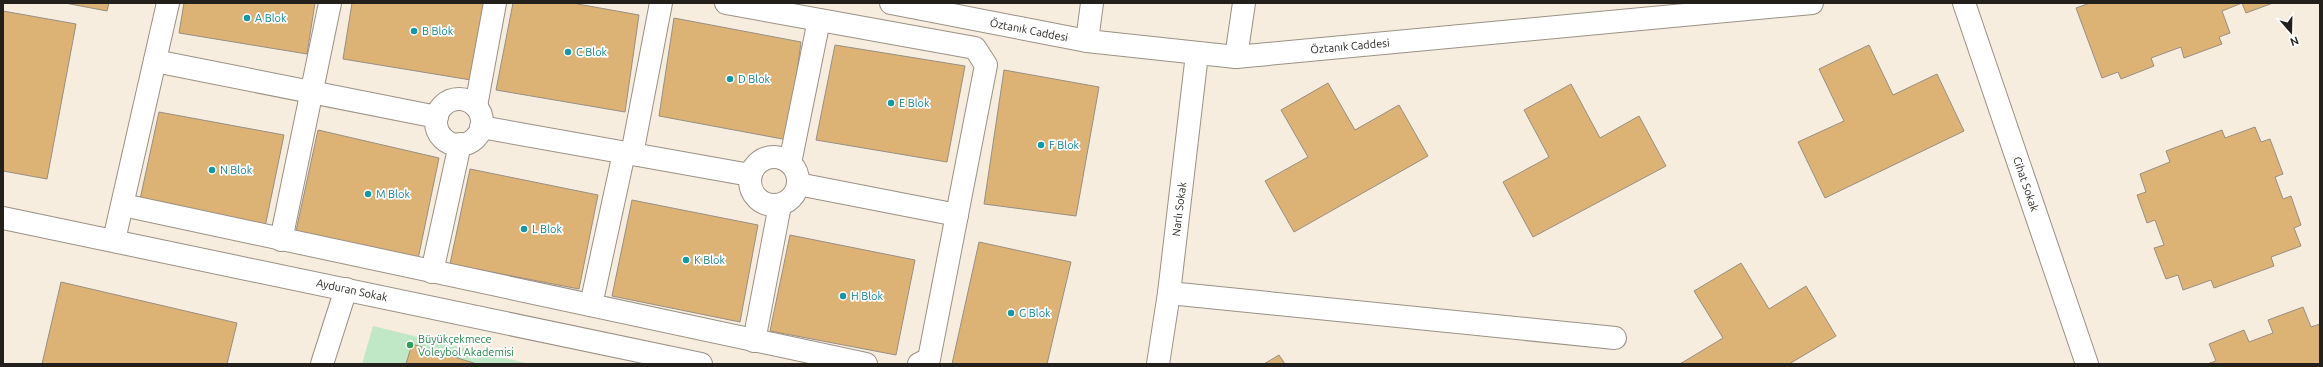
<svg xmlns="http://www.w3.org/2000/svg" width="2323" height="367" font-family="Ubuntu,sans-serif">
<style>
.green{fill:#c0e7c6}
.building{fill:#dcb375;stroke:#988f82}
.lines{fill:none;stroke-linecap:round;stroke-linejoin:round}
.street-casing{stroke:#9a9184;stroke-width:24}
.street{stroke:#fff;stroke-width:22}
.culture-dot{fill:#0f9aa8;stroke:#fff;stroke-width:1.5}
.leisure-dot{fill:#2e9e5b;stroke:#fff;stroke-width:1.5}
.labels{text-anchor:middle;stroke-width:3.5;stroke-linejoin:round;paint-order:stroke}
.culture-label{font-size:11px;fill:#0d838f;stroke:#fff;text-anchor:start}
.street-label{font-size:11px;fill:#231f1a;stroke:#fff}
.leisure-label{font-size:11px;fill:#27864d;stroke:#fff;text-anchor:start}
</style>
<rect width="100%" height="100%" fill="#f7eddf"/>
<path class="green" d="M373,326L530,364H362Z"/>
<g class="building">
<path d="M65,3H109L107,11Z"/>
<path d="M184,3H315L307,54L179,33Z"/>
<path d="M352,3H485L471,80L343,59Z"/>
<path d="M513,3H572L639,15L625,112L496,90Z"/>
<path d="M2090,3H2273L2246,13L2242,3L2222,11L2230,33L2219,37L2222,44L2184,58L2181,47L2151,58L2154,66L2121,79L2118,72L2102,78L2076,8Z"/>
<path d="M3,11L76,24L47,179L3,171Z"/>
<path d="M674,18L801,42L788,140L659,116Z"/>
<path d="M835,45L965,66L947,162L816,140Z"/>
<path d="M1869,45L1893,95L1937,74L1964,131L1825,198L1798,142L1844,121L1819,69Z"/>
<path d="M1004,70L1099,87L1076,216L984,204Z"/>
<path d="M1328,83L1355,130L1399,105L1428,156L1294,232L1265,181L1308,157L1281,110Z"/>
<path d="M1571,84L1600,138L1639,116L1666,166L1533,237L1503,182L1549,157L1524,110Z"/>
<path d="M159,112L284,135L264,232L139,204Z"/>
<path d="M2255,127L2261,142L2270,139L2283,174L2275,177L2283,199L2291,196L2301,225L2294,228L2301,246L2271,257L2274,266L2214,288L2211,280L2183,290L2178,275L2166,279L2154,248L2164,245L2155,220L2147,223L2137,195L2146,192L2140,174L2170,162L2166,151L2222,130L2225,138Z"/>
<path d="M318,130L439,158L418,259L296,231Z"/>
<path d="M470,169L598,195L579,289L450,264Z"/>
<path d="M632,200L758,225L740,322L612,296Z"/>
<path d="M790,235L915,260L896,355L770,331Z"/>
<path d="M979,242L1071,262L1047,364H952Z"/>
<path d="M1741,263L1769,309L1806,286L1836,336L1789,364H1680L1723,338L1694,291Z"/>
<path d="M61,282L237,323L227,364H42Z"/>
<path d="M2303,307L2311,327L2320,324V364H2207L2216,361L2209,344L2244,330L2249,342L2273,333L2268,320Z"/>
<path d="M412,344L477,364H406Z"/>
<path d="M1279,355L1285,364H1264Z"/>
</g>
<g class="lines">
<g class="street-casing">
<g id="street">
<path d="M726,3L975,48L986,65L929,359L919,364"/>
<path d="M891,3L1087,41L1236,57L1812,3"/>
<path d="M1964,3L2087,364"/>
<path d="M1087,41L1092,3"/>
<path d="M1236,57L1244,3"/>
<path d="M155,61L437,117"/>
<circle cx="459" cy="122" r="23"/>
<path d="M476,106L495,3"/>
<path d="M481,127L750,175"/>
<path d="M632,154L661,3"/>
<circle cx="774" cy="181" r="24"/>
<path d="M790,163L819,20"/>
<path d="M798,184L957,215"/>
<path d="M123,205L866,364"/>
<path d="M3,218L701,364"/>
<path d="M114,240L168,3"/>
<path d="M281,240L330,3"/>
<path d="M432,272L460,144"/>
<path d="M1169,293L1615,338"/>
<path d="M591,305L624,153"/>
<path d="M754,341L780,205"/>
<path d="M322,364L346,289"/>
<path d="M1158,364L1169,293L1197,54"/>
</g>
</g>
<use href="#street" class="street"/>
</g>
<g class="culture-dot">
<circle cx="247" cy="18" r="4"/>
<circle cx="414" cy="31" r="4"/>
<circle cx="568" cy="52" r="4"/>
<circle cx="730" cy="79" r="4"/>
<circle cx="891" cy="103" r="4"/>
<circle cx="1041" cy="145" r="4"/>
<circle cx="212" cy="170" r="4"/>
<circle cx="368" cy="194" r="4"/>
<circle cx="524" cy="229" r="4"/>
<circle cx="686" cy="260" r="4"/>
<circle cx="843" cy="296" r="4"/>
<circle cx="1011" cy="313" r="4"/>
</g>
<circle class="leisure-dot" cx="410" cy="345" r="4"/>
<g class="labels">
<g class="culture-label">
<text x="255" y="22">A Blok</text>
<text x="422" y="35">B Blok</text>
<text x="576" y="56">C Blok</text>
<text x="738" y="83">D Blok</text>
<text x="899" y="107">E Blok</text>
<text x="1049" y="149">F Blok</text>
<text x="220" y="174">N Blok</text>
<text x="376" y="198">M Blok</text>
<text x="532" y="233">L Blok</text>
<text x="694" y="264">K Blok</text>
<text x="851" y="300">H Blok</text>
<text x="1019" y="317">G Blok</text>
</g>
<g class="street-label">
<text transform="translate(1029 30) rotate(11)" y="4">Öztanık Caddesi</text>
<text transform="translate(1350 46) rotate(-5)" y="4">Öztanık Caddesi</text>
<text transform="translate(2026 184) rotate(71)" y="4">Cihat Sokak</text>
<text transform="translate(1179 209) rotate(-83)" y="4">Narlı Sokak</text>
<text transform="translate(352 290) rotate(12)" y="4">Ayduran Sokak</text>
</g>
<g class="leisure-label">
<text x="418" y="343">Büyükçekmece<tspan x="418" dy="13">Voleybol Akademisi</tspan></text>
</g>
</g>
<rect width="2323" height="367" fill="none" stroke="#231f1a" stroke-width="8"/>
<g transform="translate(2291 32) rotate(160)" stroke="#ffffff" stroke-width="3" paint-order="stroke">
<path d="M0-3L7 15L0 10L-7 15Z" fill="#231f1a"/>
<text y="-6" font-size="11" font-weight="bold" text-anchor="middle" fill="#231f1a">N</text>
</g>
</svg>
